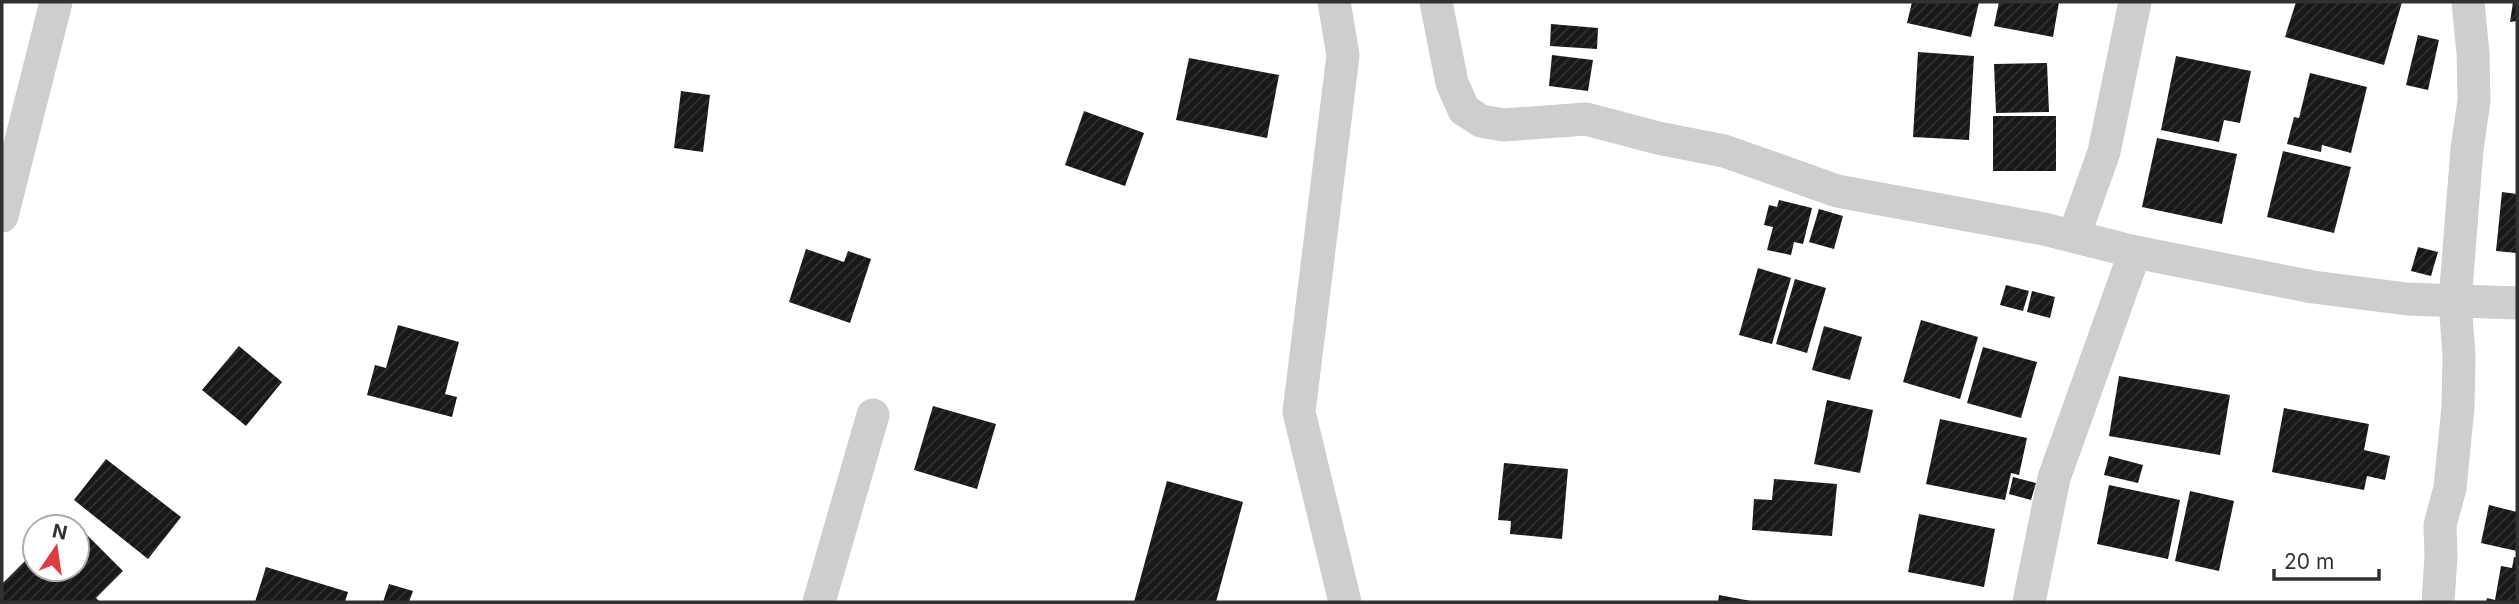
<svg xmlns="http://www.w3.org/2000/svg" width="2519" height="604" font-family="Inter,sans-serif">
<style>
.building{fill:url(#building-hatch)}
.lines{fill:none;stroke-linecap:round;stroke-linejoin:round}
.minor{stroke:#cecece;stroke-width:33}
</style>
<defs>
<pattern id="building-hatch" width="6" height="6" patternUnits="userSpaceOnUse" patternTransform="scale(1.75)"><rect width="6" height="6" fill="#181818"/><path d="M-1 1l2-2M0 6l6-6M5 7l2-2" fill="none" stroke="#313131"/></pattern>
</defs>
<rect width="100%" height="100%" fill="#fff"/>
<g class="building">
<path d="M1912,2H1979L1971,37L1907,23Z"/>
<path d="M1999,2H2059L2053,37L1994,26Z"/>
<path d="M2296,2H2402L2384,65L2285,37Z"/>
<path d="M2513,2H2517V21L2510,22Z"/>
<path d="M1551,24L1598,28L1597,49L1550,46Z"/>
<path d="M2418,35L2439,40L2428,90L2406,85Z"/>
<path d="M1918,52L1974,56L1969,140L1913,137Z"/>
<path d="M1552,55L1593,60L1588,91L1549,86Z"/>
<path d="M2176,56L2251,71L2240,123L2224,120L2219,142L2161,130Z"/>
<path d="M1189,58L1279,75L1267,138L1176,120Z"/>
<path d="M2047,63L2049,112L1996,113L1994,64Z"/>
<path d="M2310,73L2367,87L2351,153L2322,145L2321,152L2287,144L2294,117L2299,118Z"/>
<path d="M681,91L710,95L703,152L674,148Z"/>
<path d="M1084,111L1144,133L1125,186L1065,165Z"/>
<rect x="1993" y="116" width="63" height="55"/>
<path d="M2157,138L2237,154L2222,224L2142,207Z"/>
<path d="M2283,151L2351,167L2334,233L2267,217Z"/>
<path d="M2502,192L2517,194V253L2496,251Z"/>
<path d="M1779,200L1812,208L1803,244L1794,242L1791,255L1767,250L1773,227L1764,225L1769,205L1777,207Z"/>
<path d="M1819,209L1843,216L1834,249L1809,242Z"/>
<path d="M2418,247L2438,252L2431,276L2411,271Z"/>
<path d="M806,249L844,262L848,251L871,259L850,323L789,302Z"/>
<path d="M1758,268L1791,278L1772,344L1739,335Z"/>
<path d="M1795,279L1826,288L1807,353L1776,344Z"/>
<path d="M2006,285L2029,291L2023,311L2000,305Z"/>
<path d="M2032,291L2055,297L2050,318L2027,312Z"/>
<path d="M1921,320L1978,337L1960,399L1903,382Z"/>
<path d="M398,325L459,342L445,394L457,397L452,417L367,395L375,365L386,368Z"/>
<path d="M1824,326L1862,337L1850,380L1812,370Z"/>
<path d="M239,346L282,382L246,426L202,390Z"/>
<path d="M1983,347L2037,362L2021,418L1967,403Z"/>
<path d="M2119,376L2230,395L2220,455L2109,436Z"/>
<path d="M1827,400L1873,410L1860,473L1814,464Z"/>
<path d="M933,406L996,424L977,489L914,470Z"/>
<path d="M2284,408L2369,424L2364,450L2390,456L2385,480L2367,476L2364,490L2272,472Z"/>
<path d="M1940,419L2027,438L2019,475L2011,473L2005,500L1926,484Z"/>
<path d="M2109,456L2143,465L2138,483L2104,475Z"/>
<path d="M106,459L181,517L148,559L74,500Z"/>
<path d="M1504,463L1568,469L1562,539L1510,534L1511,521L1498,520Z"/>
<path d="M2013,477L2036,483L2031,500L2009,494Z"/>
<path d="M1774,479L1837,484L1832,536L1752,530L1754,499L1772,500Z"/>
<path d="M1167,481L1243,502L1216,602H1134Z"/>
<path d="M2109,485L2180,500L2168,559L2097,544Z"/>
<path d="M2190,491L2234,501L2219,571L2175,561Z"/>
<path d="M2489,505L2517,512V551L2481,543Z"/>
<path d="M1919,514L1995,529L1984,587L1908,572Z"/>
<path d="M69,517L123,571L96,598L100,602H2V584L35,551V569H77V527H59Z"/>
<path d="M2514,557L2517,558V602H2486L2487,598L2495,600L2501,566L2512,568Z"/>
<path d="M266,567L348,592L345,602H255Z"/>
<path d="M389,584L413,591L409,602H383Z"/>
<path d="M1719,595L1751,601V602H1718Z"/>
</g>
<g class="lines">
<g class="minor">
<path d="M1334,2L1343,55L1299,412L1345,602"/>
<path d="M1436,2L1452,83L1464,110L1481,121L1503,125L1586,119L1658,138L1724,151L1837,191L2044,229L2135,252L2313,287L2407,299L2517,303"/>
<path d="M2,216L56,2"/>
<path d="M2074,236L2104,152L2135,2"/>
<path d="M819,602L873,415"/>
<path d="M2029,602L2054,478L2135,252"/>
<path d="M2438,602L2441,556L2440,525L2450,488L2458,407L2459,356L2455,301L2467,149L2474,101L2473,53L2468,2"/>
</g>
</g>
<rect width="2519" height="604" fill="none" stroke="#313131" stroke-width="7"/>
<g transform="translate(56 548) rotate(13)"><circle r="33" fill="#ffffff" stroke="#adadad" stroke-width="2"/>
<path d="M0-5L12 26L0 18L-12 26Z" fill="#e03b3d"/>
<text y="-10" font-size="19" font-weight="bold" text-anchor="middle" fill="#313131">N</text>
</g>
<path d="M2274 569v10h105v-10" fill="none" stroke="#313131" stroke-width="3.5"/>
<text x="2284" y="569" font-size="21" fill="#313131" stroke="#ffffff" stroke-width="5" paint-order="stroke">20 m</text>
</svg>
